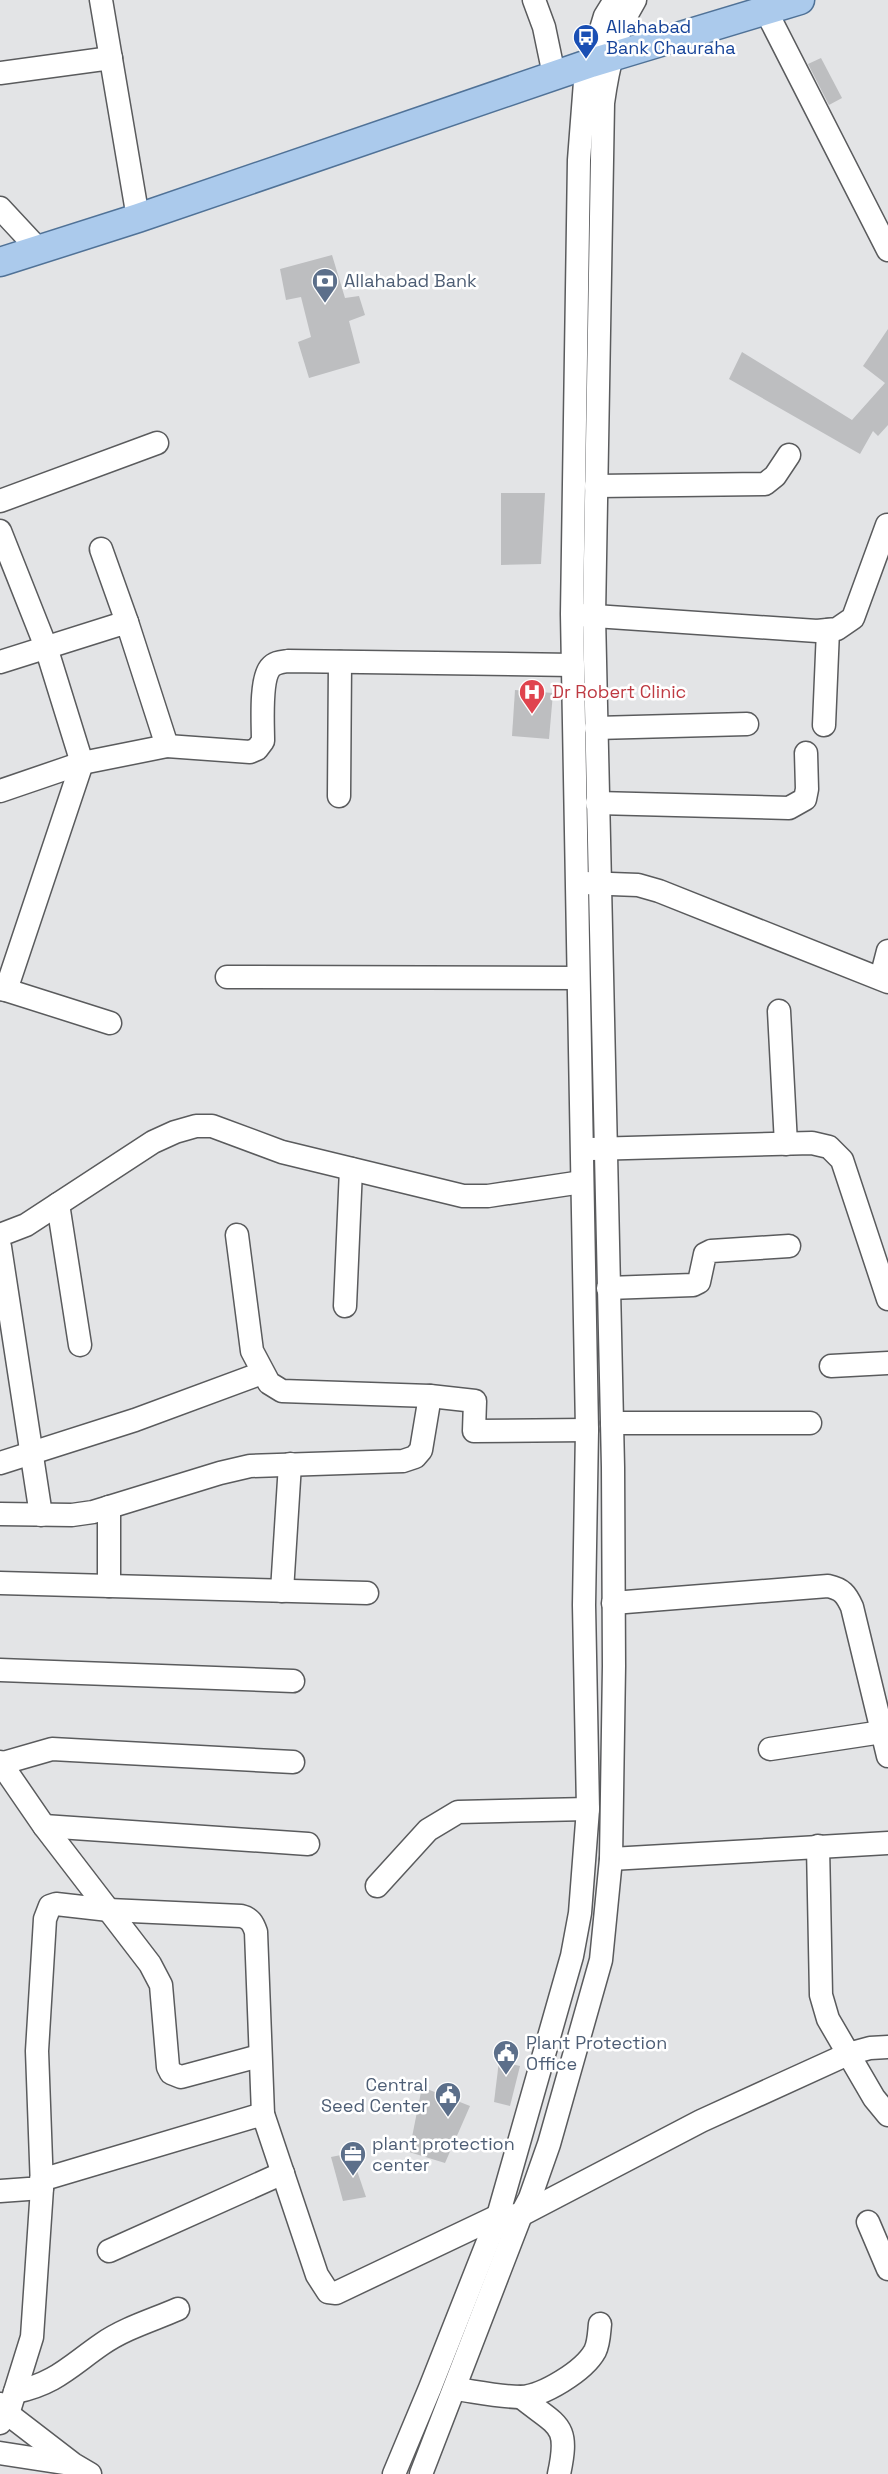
<svg xmlns="http://www.w3.org/2000/svg" width="888" height="2474" font-family="'Space Grotesk',sans-serif">
<style>
.building{fill:#bdbec0}
.lines{fill:none;stroke-linecap:round;stroke-linejoin:round}
.minor-casing{stroke:#5a5b5d;stroke-width:25}
.major-casing{stroke:#507297;stroke-width:31}
.minor{stroke:#fff;stroke-width:22}
.major{stroke:#abcaec;stroke-width:28}
.labels{text-anchor:middle;stroke-width:5;stroke-linejoin:round;paint-order:stroke}
.transit-label{font-size:18px;fill:#164399;stroke:#fff;text-anchor:start}
.service-label{font-size:18px;fill:#4e5e75;stroke:#fff;text-anchor:start}
.health-label{font-size:18px;fill:#be3a42;stroke:#fff;text-anchor:start}
</style>
<rect width="100%" height="100%" fill="#e3e4e6"/>
<g class="building">
<path d="M821,58L842,98L829,105L808,64Z"/>
<path d="M332,255L345,298L359,296L365,315L349,321L360,363L309,378L298,342L311,337L301,297L286,300L280,269Z"/>
<path d="M888,329V425L878,436L873,431L860,454L729,379L742,352L852,420L885,383L863,366Z"/>
<path d="M501,493H545L541,564L501,565Z"/>
<path d="M515,690L553,693L549,739L512,736Z"/>
<path d="M499,2061L520,2066L510,2106L494,2102Z"/>
<path d="M422,2087L470,2106L445,2163L409,2152Z"/>
<path d="M351,2153L366,2197L343,2201L331,2157Z"/>
</g>
<g class="lines">
<g class="minor-casing">
<g id="minor">
<path d="M101,0L138,218"/>
<path d="M534,0L544,27L554,75"/>
<path d="M766,11L888,250"/>
<path d="M0,73L111,58"/>
<path d="M0,208L40,251"/>
<path d="M596,486L765,484L775,476L789,455"/>
<path d="M0,501L157,443"/>
<path d="M0,531L46,647L82,763L6,990L0,989"/>
<path d="M101,549L127,622"/>
<path d="M580,615L817,631L837,629L853,618L887,525"/>
<path d="M0,662L127,622L167,746L82,763L0,791"/>
<path d="M824,725L828,630"/>
<path d="M596,728L747,724"/>
<path d="M167,746L250,752L257,749L263,741C263,724 260,681 270,668C275,662 281,662 288,661L573,665"/>
<path d="M339,796L340,662"/>
<path d="M597,803L789,808L805,799L807,789L806,753"/>
<path d="M584,883L638,885L659,891L888,982"/>
<path d="M227,977L578,978"/>
<path d="M881,978L888,951"/>
<path d="M6,990L110,1023"/>
<path d="M779,1011L786,1144"/>
<path d="M591,1149L812,1143L829,1147L842,1160L888,1299"/>
<path d="M58,1204L80,1345"/>
<path d="M0,1235L26,1225L153,1142L175,1132L196,1126H212L282,1152L463,1196H488L582,1182"/>
<path d="M237,1235L252,1351L269,1383L282,1391L430,1396L475,1401L474,1431L587,1430"/>
<path d="M0,1247L41,1515"/>
<path d="M608,1288L693,1285L699,1282L705,1254L711,1251L789,1246"/>
<path d="M345,1306L351,1169"/>
<path d="M831,1366L888,1363"/>
<path d="M612,1423H810"/>
<path d="M0,1463L135,1420L262,1373"/>
<path d="M0,1514L72,1515L93,1512L220,1473L250,1466L403,1461L415,1457L421,1450L430,1396"/>
<path d="M0,1583L367,1593"/>
<path d="M109,1586V1507"/>
<path d="M282,1591L290,1464"/>
<path d="M613,1603L828,1586C842,1589 846,1594 852,1607L888,1756"/>
<path d="M0,1670L293,1681"/>
<path d="M770,1749L882,1732"/>
<path d="M0,1762L44,1826L150,1964L161,1985L168,2067L171,2073L181,2077L259,2056"/>
<path d="M0,1764L52,1749L293,1762"/>
<path d="M44,1826L308,1844"/>
<path d="M818,1846L821,1995L828,2019L874,2098L888,2115"/>
<path d="M611,1859L888,1843"/>
<path d="M377,1886L428,1830L458,1812L588,1809"/>
<path d="M41,2180L263,2114"/>
<path d="M0,2191L42,2188L37,2051L45,1919L50,1906L56,1904L109,1910L241,1916C250,1918 253,1923 256,1932L263,2114L317,2275L328,2292L336,2293L498,2216L521,2215L701,2121L848,2054L870,2048L888,2047"/>
<path d="M868,2222L888,2269"/>
<path d="M109,2251L283,2173"/>
<path d="M456,2389C477,2392 500,2397 521,2397C543,2396 584,2371 595,2351C599,2343 599,2333 600,2324"/>
<path d="M15,2392C55,2384 70,2366 102,2344C125,2328 153,2320 178,2309"/>
<path d="M521,2397C558,2427 570,2423 559,2474"/>
<path d="M0,2404L8,2414L73,2464L90,2474"/>
<path d="M0,2423L8,2414L32,2337L42,2188"/>
<path d="M0,2453L71,2464"/>
<path d="M394,2474L430,2388L498,2216L572,1956L580,1913L588,1809L584,1605L587,1430L572,614L579,160L585,82L605,16L615,0"/>
<path d="M421,2474L521,2215L530,2198L549,2144L601,1960L611,1859L614,1666L613,1467L594,616L603,103C608,67 616,31 635,0"/>
</g>
</g>
<g class="major-casing">
<path id="major" d="M0,262L138,218L591,63L800,0"/>
</g>
<use href="#minor" class="minor"/>
<use href="#major" class="major"/>
</g>
<defs>
<g id="bus-pin" transform="scale(1.35)"><path d="M0 17L-7.5 6A9.5 9.5 0 1 1 7.5 6Z" fill="#1a4fb4" stroke="#fff"/><path d="M-5-6H5V4H4V6H2V4H-2V6H-4V4H-5ZM-3.5-4V0h7V-4ZM-3.5 1.2v1.5H-2V1.2ZM2 1.2v1.5H3.5V1.2Z" fill="#fff"/></g>
<g id="bank-pin" transform="scale(1.35)"><path d="M0 17L-7.5 6A9.5 9.5 0 1 1 7.5 6Z" fill="#5c6f8a" stroke="#fff"/><path d="M-6-4H6V4H-6ZM0-2.3a2.3 2.3 0 1 0 0 4.6a2.3 2.3 0 1 0 0-4.6Z" fill="#fff"/></g>
<g id="hospital-pin" transform="scale(1.35)"><path d="M0 17L-7.5 6A9.5 9.5 0 1 1 7.5 6Z" fill="#e0444e" stroke="#fff"/><path d="M-5-5h3v3.5h4V-5h3V5h-3V1.5h-4V5h-3Z" fill="#fff"/></g>
<g id="civic-pin" transform="scale(1.35)"><path d="M0 17L-7.5 6A9.5 9.5 0 1 1 7.5 6Z" fill="#5c6f8a" stroke="#fff"/><path d="M-.6-6.5H3V-4.5H.6V-3L4-1V1h2V6H-6V1h2V-1L-.6-3ZM-1.2 2.5V6h2.4V2.5Z" fill="#fff"/></g>
<g id="office-pin" transform="scale(1.35)"><path d="M0 17L-7.5 6A9.5 9.5 0 1 1 7.5 6Z" fill="#5c6f8a" stroke="#fff"/><path d="M-6-3h4V-5.5h4V-3h4V5H-6ZM-1-4.5V-3h2v-1.5ZM-6 0V1H6V0Z" fill="#fff"/></g>
</defs>
<g fill-rule="evenodd">
<use href="#bus-pin" x="586" y="37"/>
<use href="#bank-pin" x="325" y="281"/>
<use href="#hospital-pin" x="532" y="692"/>
<use href="#civic-pin" x="506" y="2053"/>
<use href="#civic-pin" x="448" y="2095"/>
<use href="#office-pin" x="353" y="2154"/>
</g>
<g class="labels">
<g class="transit-label">
<text x="606" y="33">Allahabad<tspan x="606" dy="21">Bank Chauraha</tspan></text>
</g>
<g class="service-label">
<text x="344" y="287">Allahabad Bank</text>
<text x="526" y="2049">Plant Protection<tspan x="526" dy="21">Office</tspan></text>
<text x="428" y="2091" text-anchor="end">Central<tspan x="428" dy="21">Seed Center</tspan></text>
<text x="372" y="2150">plant protection<tspan x="372" dy="21">center</tspan></text>
</g>
<g class="health-label">
<text x="552" y="698">Dr Robert Clinic</text>
</g>
</g>
</svg>
